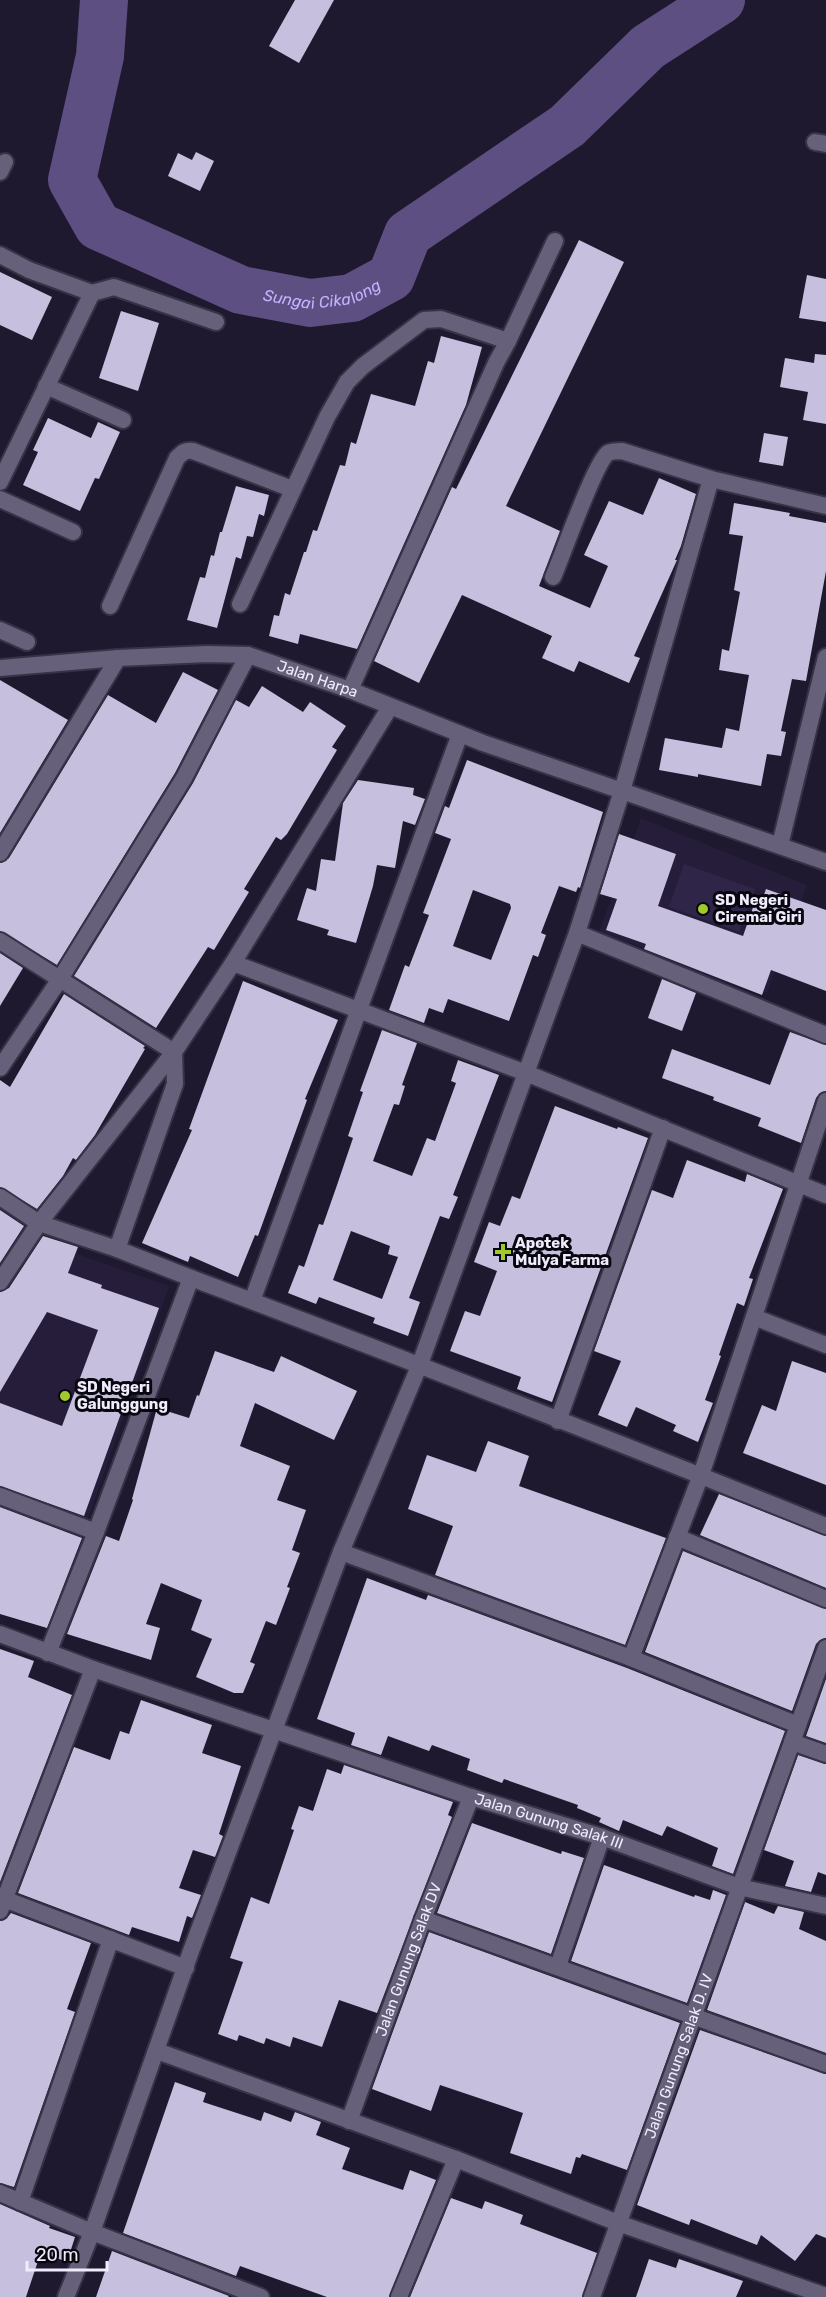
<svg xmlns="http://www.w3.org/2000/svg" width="826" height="2297" font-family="Rubik,sans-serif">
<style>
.built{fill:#261d3a}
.green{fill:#2f2548}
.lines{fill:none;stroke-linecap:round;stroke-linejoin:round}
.river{stroke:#5d4f81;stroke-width:48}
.building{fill:#c6bfde;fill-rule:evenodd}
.minor-casing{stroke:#373245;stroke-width:20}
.tertiary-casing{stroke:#373245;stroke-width:20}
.minor{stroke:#66607b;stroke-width:16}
.tertiary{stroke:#66607b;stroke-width:16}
.poi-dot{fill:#a0c92c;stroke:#08060f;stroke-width:2}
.labels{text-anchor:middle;stroke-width:6;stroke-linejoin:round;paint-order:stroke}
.street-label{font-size:15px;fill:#f0ecfc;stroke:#08060f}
.poi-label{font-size:15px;font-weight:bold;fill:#f0ecfc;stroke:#08060f;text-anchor:start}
.water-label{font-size:16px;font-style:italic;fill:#c5b1ff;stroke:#08060f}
</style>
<rect width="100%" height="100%" fill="#1f192f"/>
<g class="built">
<path d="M641,818L807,885L767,993L764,992L762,995L642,953L644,948L599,932Z"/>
<path d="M52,1248L75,1256L77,1254L169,1286L88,1519L0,1489V1302Z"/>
</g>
<path class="green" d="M684,864L755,889L739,932L669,907Z"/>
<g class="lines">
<path class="river" id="s1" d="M104,0L100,56L72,180L98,226L241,290L310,303L352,298L391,277L408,234L567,126L648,47L721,0"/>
</g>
<g class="building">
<path d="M295,0H334L299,63L269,46Z"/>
<path d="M196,152L214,161L200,191L168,176L178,153L192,160Z"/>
<path d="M579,240L624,262L506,506L560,531L539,586L590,608L608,566L584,555L609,501L643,515L659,478L696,494L681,546L675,560H677L634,656L640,658L629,683L579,661L574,672L542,658L552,636L462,595L419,683L374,661L452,487L456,489Z"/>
<path d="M0,272L52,297L32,340L0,325Z"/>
<path d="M807,275L826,279V322L799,318Z"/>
<path d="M121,311L159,323L138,391L99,378Z"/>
<path d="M441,336L482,347L466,405L357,649L300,634L298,644L269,636L274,615L279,616L285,593L290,595L304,552H306L313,530L317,531L340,465L345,466L351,442L356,444L371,394L415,406L428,361L434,363Z"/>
<path d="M815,354L826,355V424L803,420L808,392L780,387L785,358L814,363Z"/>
<path d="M48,418L91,438L98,422L120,432L99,479L95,478L80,511L23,485L38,452L33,450Z"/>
<path d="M764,433L788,437L783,466L759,462Z"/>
<path d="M236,486L269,495L264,516L259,514L253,537L247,536L241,559L236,557L217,628L187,620L200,577L205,578L211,555L214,556L220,532H222Z"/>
<path d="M734,503L790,513L789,516L826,523V571L806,681L792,679L781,731L786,732L781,756L767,754L761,786L698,774V777L659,770L665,738L722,748L726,728L739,731L749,675L719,670L722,649L729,651L740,592L734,590L743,536L729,534Z"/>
<path d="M183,672L218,690L175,773L57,965L0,931V863L9,858L108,695L156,723Z"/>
<path d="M0,680L68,720L0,833Z"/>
<path d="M262,686L303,712L310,702L346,726L332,747L337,750L287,834L281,840L276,837L244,889L249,892L214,950L208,947L156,1028L74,976L193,783L236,700L249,707Z"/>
<path d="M467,760L603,812L580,888L578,887L576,892L559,886L541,933L546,935L538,957L533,955L509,1021L448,999L443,1013L429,1008L424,1023L389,1010L405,965L409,967L429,915L423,913L451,839L435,833L445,806L449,808ZM473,890L510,904L511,908L491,960L453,946Z"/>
<path d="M358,780L414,788L413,795L425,799L415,825L403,821L395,868L377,865L373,886L356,943L327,935L329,930L297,920L307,888L316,891L321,859L335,861L343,803Z"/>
<path d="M619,834L676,854L658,906L743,936L757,896L763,898L766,889L826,910V991L771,970L762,995L644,949L646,944L606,930L617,899L600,894Z"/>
<path d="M0,953L23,968L0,1006Z"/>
<path d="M662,979L696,993L682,1031L648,1018Z"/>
<path d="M243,981L338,1020L305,1099L307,1100L258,1236L255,1235L238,1277L190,1256L188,1262L142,1243L192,1130L189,1129Z"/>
<path d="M64,994L145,1046L143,1048L145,1049L95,1135L76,1160L73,1158L63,1176L37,1209L0,1187V1080L10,1087Z"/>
<path d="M382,1030L417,1043L402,1085L405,1086L399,1105L394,1104L373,1161L412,1176L427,1138L435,1141L456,1083L451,1081L458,1060L499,1075L453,1195L458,1197L449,1219L440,1216L409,1298L420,1302L408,1336L373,1323L375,1318L319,1297L316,1304L288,1293L299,1265L304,1267L319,1224L323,1225L336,1188L353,1138L348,1136L363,1092L360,1091ZM351,1231L390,1246L388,1254L398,1257L382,1299L333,1280Z"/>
<path d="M790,1032L826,1045V1091L820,1093L816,1098L801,1143L758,1126L761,1118L713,1100L714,1097L662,1078L672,1049L770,1085Z"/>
<path d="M555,1106L617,1129L618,1127L648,1138L552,1402L517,1389L521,1377L450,1351L465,1311L480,1316L497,1271L474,1262L489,1222L500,1226L512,1196L520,1199Z"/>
<path d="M687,1160L745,1182L747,1174L783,1189L749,1278L753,1279L744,1306L737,1303L719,1355L721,1356L705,1400L713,1403L698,1442L673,1431L676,1425L636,1407L627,1427L598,1415L621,1361L594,1351L652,1190L673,1198Z"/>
<path d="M0,1210L24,1226L0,1263Z"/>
<path d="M43,1236L78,1247L68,1273L102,1285L101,1288L159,1308L84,1516L0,1486V1403L62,1426L98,1330L47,1312L0,1392V1292L9,1288Z"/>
<path d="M215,1351L274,1372L281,1356L357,1391L334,1440L255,1403L240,1446L290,1466L277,1500L306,1510L292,1550L300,1553L287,1587L290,1588L276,1625L266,1621L250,1662L255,1664L243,1693H234L196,1677L212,1639L191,1630L202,1600L161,1583L146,1624L160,1628L151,1660L67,1634L106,1536L119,1541L133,1500L132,1499L157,1408L189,1418L197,1395L199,1396Z"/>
<path d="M792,1361L826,1373V1485L743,1453L762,1405L776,1411Z"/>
<path d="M488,1441L529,1456L519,1486L666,1538L625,1645L435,1575L453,1526L408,1509L427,1455L476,1472Z"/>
<path d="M719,1494L826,1536V1588L700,1535Z"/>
<path d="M0,1507L82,1538L47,1628L0,1614Z"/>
<path d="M683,1551L826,1609V1638L820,1640L816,1644L792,1711L645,1652Z"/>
<path d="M367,1578L426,1600L428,1595L627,1668L785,1731L733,1874L712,1866L718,1848L667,1826L662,1836L623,1820L619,1831L599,1822L601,1818L577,1808L578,1805L504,1779L502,1783L467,1770L470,1759L432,1745L429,1751L388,1736L381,1755L351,1745L355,1733L317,1719Z"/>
<path d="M0,1649L34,1661L28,1677L72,1695L0,1882Z"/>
<path d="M826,1679V1743L806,1736Z"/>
<path d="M141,1700L212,1725L202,1753L241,1766L219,1834L223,1836L215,1857L193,1850L179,1888L201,1895L192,1918L187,1916L179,1942L132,1927L129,1935L18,1893L74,1747L110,1760L120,1731L129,1734Z"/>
<path d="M798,1755L826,1764V1875L818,1872L811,1892L785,1886L794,1861L764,1850Z"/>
<path d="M344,1765L453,1802L448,1815L452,1817L377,2013L339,2000L322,2047L293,2037L290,2047L266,2038L264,2044L239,2035L237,2041L218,2034L243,1962L230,1958L251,1897L269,1904L294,1830L291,1829L299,1806L313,1811L327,1769L341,1774Z"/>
<path d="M472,1823L561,1854L562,1851L584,1858L551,1954L437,1913Z"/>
<path d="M604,1865L694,1897L695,1895L710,1900L713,1890L726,1895L687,2003L571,1961Z"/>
<path d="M745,1902L774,1914L778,1906L804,1912L799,1929L826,1941V2053L707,2010Z"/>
<path d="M11,1913L91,1943L67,2009L75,2012L14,2187L0,2183V1921L6,1919Z"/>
<path d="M429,1932L680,2023L627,2170L582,2154L580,2158L576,2157L571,2174L510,2153L523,2113L440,2085L431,2111L372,2089Z"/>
<path d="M700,2030L826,2074V2238L816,2234L795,2261L761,2235L757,2245L691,2219L689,2225L637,2205Z"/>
<path d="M175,2082L206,2093L203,2102L261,2121L264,2112L291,2122L295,2112L321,2122L316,2135L350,2148L342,2169L403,2190L410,2170L436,2180L389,2297H327L240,2266L236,2276L123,2233Z"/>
<path d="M451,2198L482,2209L485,2201L523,2215L520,2224L597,2253L582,2297H410Z"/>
<path d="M0,2204L50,2226L49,2228L75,2237L67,2262L41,2252L26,2297H0Z"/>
<path d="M112,2251L229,2296L228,2297H96Z"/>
<path d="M649,2259L676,2268L679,2259L743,2281L736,2297H636Z"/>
</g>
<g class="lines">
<g class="minor-casing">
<g id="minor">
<path d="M815,142L826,144"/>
<path d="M0,172L5,162"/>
<path d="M0,255L29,270L92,293L114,287L216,322"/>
<path d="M508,341L555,241"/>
<path d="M46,386L123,420"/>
<path d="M0,482L92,293"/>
<path d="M0,499L73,532"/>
<path d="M553,577C562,557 595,462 608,453C612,451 617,451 622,451L711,479L826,506"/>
<path d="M240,604L327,417L347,382L363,366L424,320L441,319L508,341L496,363L350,690"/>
<path d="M110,606L177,458C183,452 185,450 193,451L292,489"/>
<path d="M0,630L27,642"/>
<path id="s2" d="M0,668L118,658L207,654L248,655L350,690L483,743L622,791L711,479"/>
<path d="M780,845L826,657"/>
<path d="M0,853L118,658"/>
<path d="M577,933L826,1035"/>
<path d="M0,941L174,1052"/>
<path d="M233,963L526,1073L826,1195"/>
<path d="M0,1068L60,979L184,778L248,655"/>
<path d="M0,1197L39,1223L117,1249L191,1278"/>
<path d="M117,1249L175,1084L174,1052"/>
<path d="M0,1282L39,1223L174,1052L233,963L390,707"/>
<path d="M252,1301L460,734"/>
<path d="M754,1317L826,1345"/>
<path d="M558,1421L663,1128"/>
<path d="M0,1496L96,1532"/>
<path d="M677,1537L826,1599"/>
<path d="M341,1552L631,1658L798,1725"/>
<path id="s3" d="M0,1634L93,1669L471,1797L602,1837L739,1887L826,1906"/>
<path d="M48,1653L96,1532L191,1278C403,1358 615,1441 826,1526"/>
<path d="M631,1658L701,1475L826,1101"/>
<path d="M792,1742L826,1754"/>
<path d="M4,1899L186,1968"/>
<path d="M0,1911L93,1669"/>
<path d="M423,1919L826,2064"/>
<path d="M558,1966L602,1837"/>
<path d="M157,2051L456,2159L618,2223L826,2296"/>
<path id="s4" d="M349,2121L423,1919L471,1797"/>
<path d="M0,2193L92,2232L261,2297"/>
<path d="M20,2202L111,1939"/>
<path d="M399,2297L456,2159"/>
<path id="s5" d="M592,2297L826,1648"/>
</g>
</g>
<g class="tertiary-casing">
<path id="tertiary" d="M66,2297L92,2232L191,1951L341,1552L420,1364L577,933L622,791L826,862"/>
</g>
<use href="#minor" class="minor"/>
<use href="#tertiary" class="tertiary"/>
</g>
<g class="poi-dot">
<circle cx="703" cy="909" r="6"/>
<path d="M500 1243h6v6h6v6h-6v6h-6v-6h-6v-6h6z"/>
<circle cx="65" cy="1396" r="6"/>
</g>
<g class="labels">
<g class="street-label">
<text dy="5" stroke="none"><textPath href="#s2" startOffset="322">Jalan Harpa</textPath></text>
<text dy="5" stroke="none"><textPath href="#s3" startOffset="580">Jalan Gunung Salak III</textPath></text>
<text dy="5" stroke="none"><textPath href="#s4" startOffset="172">Jalan Gunung Salak DV</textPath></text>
<text dy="5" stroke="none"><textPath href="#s5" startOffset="256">Jalan Gunung Salak D. IV</textPath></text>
</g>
<g class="poi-label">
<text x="715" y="905">SD Negeri<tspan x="715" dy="17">Ciremai Giri</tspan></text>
<text x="515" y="1248">Apotek<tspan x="515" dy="17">Mulya Farma</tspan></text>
<text x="77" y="1392">SD Negeri<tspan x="77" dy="17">Galunggung</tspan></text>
</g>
<g class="water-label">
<text dy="6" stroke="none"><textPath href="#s1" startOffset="476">Sungai Cikalong</textPath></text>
</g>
</g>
<path d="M27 2261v9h80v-9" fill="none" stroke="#f0ecfc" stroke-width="3"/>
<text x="36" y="2261" font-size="18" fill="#f0ecfc" stroke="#08060f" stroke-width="4.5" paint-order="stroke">20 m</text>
</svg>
